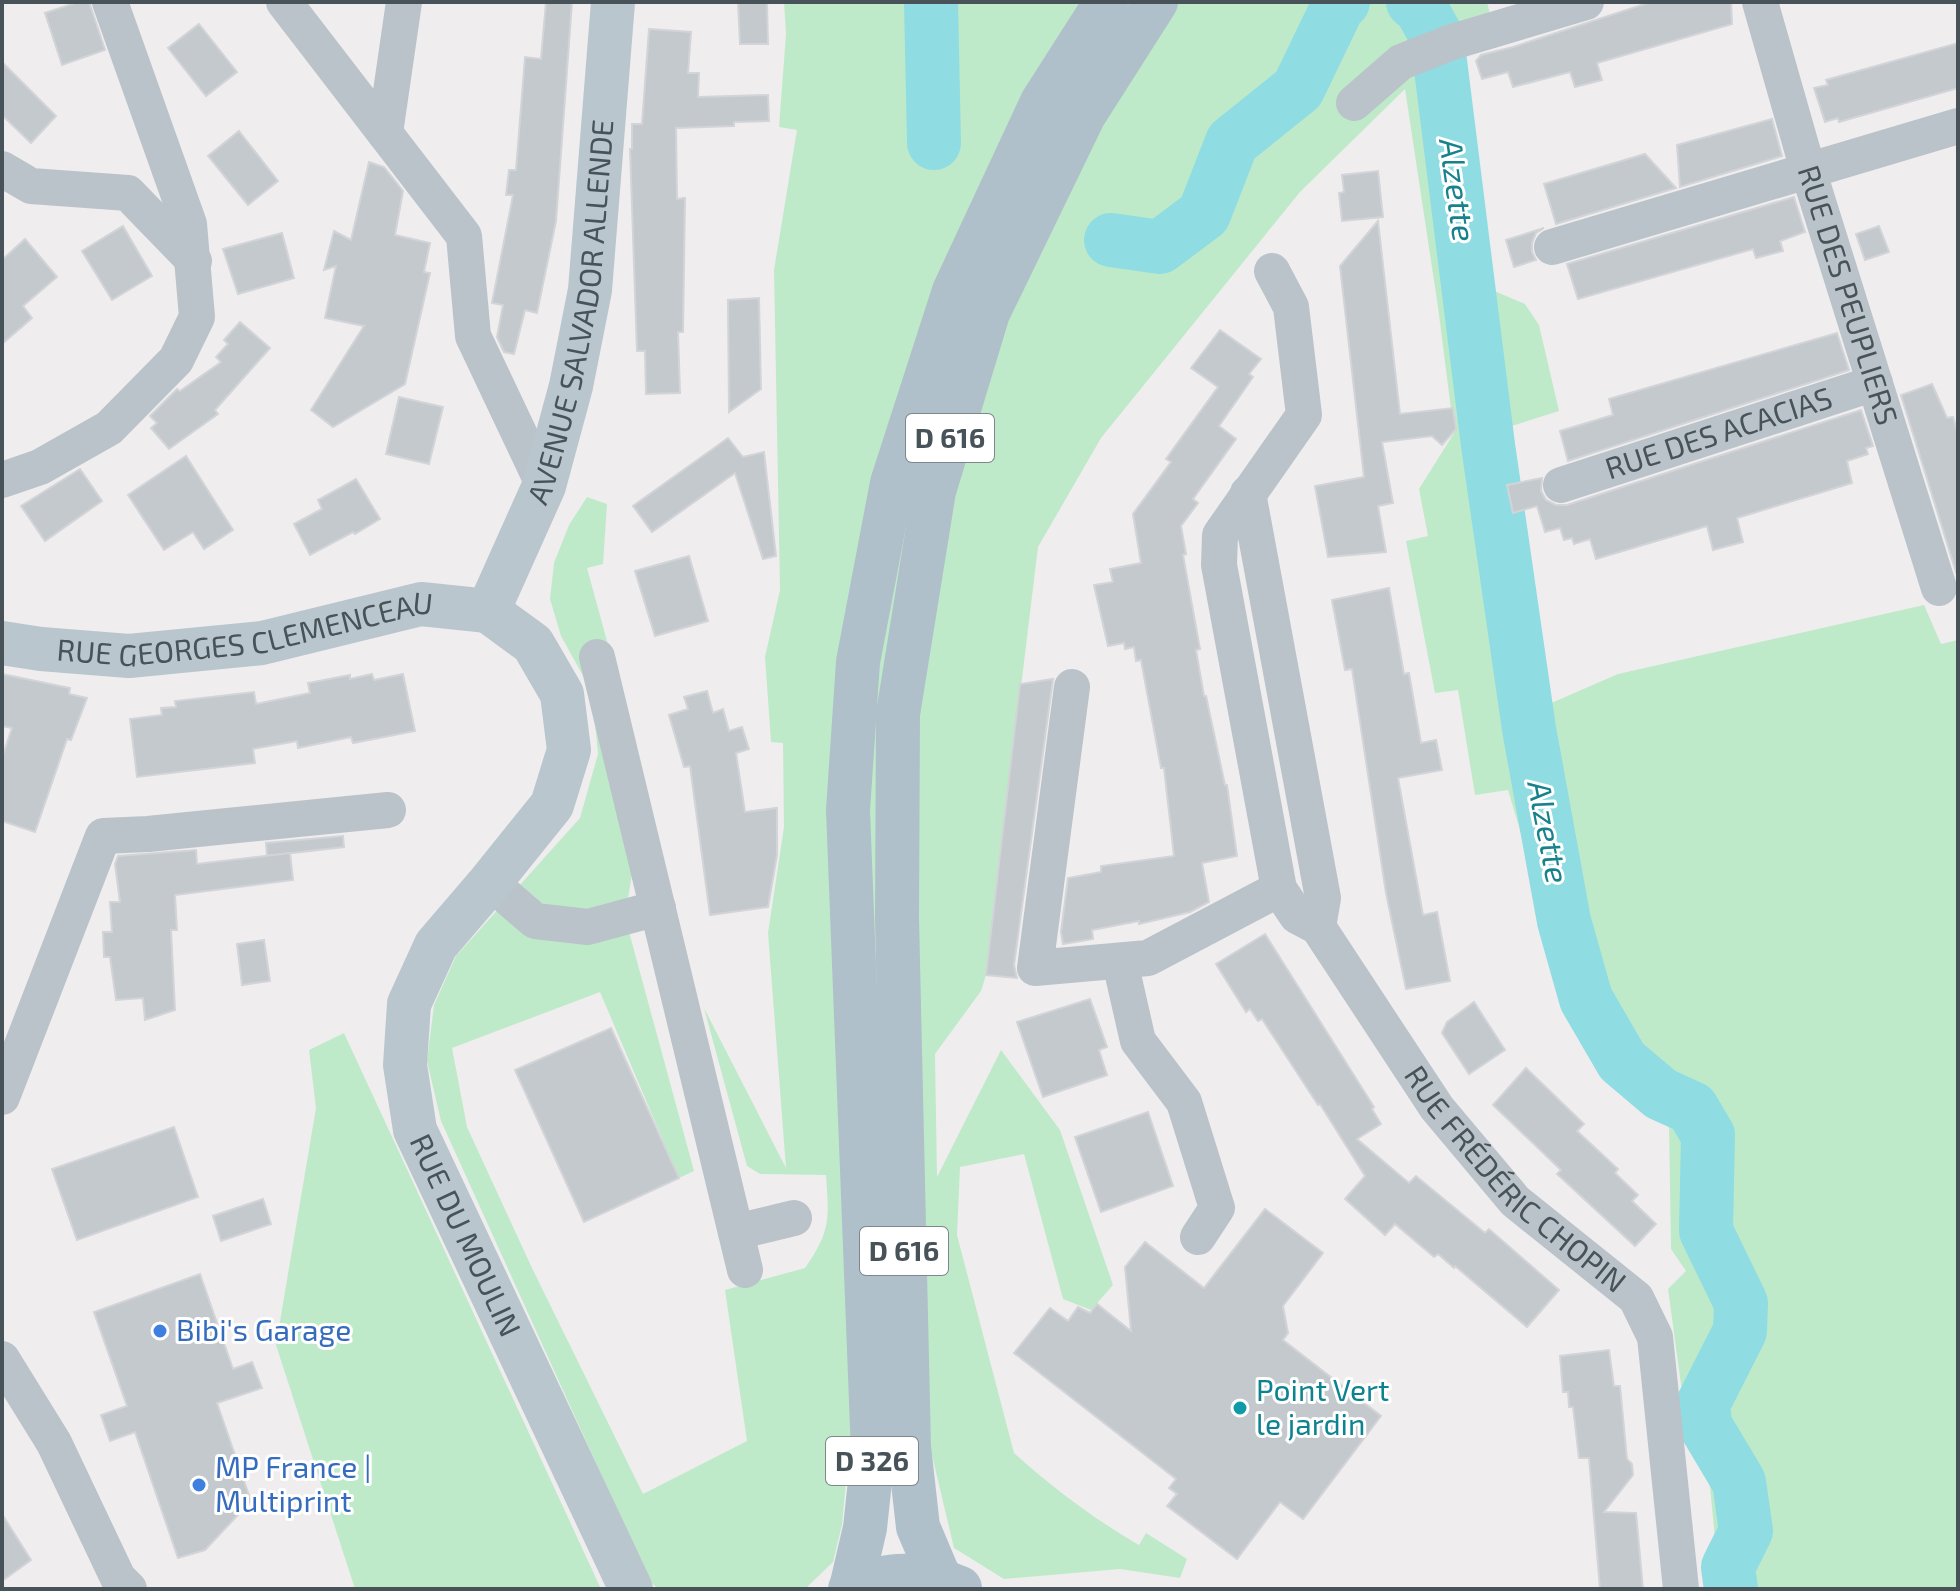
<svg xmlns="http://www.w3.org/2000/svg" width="1960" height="1591" font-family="'Exo 2',sans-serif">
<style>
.green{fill:#bfeaca}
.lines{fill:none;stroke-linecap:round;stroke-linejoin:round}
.river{stroke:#90dce3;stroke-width:54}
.building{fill:#c4c9cd;stroke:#d2d4d8;stroke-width:2}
.minor{stroke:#bac3c9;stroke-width:36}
.secondary{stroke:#bac6ce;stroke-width:44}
.primary{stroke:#afc0ca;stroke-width:44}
.shop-dot{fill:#3f7fe0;stroke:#fff;stroke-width:3}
.culture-dot{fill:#0f9aa8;stroke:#fff;stroke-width:3}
.labels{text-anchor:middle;stroke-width:6;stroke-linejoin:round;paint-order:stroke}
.shield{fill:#fff;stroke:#7e878b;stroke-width:2}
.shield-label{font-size:28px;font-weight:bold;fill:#475359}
.street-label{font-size:30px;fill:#475359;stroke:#fff}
.shop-label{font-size:30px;fill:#366cbe;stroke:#fff;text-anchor:start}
.culture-label{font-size:30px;fill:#0d838f;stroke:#fff;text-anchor:start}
.water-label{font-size:32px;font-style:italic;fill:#18828c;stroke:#fff}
</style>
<rect width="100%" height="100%" fill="#f0edee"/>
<g class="green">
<path d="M784,2H1487L1490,14L1453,55L1485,287L1525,304L1539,325L1559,411L1496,431L1501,480L1542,707L1618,674L1924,605L1941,644L1958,640V1589H1720L1710,1487L1686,1421L1668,1289L1686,1271L1671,1249L1669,1123L1575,1013L1508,790L1475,795L1458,690L1435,693L1406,541L1428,536L1419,489L1454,433L1438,307L1405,89L1300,192L1101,438L1038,547L986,975L981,991L935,1054L937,1177L1001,1050L1060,1130L1113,1285L1091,1310L1063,1299L1024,1154L960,1167L957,1235L1014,1453C1053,1488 1094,1519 1139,1545L1146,1533L1187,1559L1180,1578L1120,1569L1004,1579L954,1548L930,1447L850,1439L842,1525L833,1562L805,1589H658L649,1580L441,1121L427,1061L434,1005L456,956L580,818L598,754L592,692L561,636L550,599L554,563L569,525L587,497L607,504L603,564L587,568L610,652L634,862L625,917L694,1171L679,1178L600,992L452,1048L467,1127L532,1268L643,1494L747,1441L725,1290L805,1268C831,1231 829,1219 826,1175L760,1174L747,1166L704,1008L786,1168L768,933L784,827L783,743L771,742L765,657L780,590L774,270L797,130L779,127L786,34Z"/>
<path d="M344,1033L601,1589H355L276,1345L316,1108L309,1050Z"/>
</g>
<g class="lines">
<g class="river">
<path d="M931,2L934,143"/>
<path d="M1413,2L1420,7L1437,37L1488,445L1529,729L1564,921L1586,999L1622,1061L1661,1094L1692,1108L1708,1135L1706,1231L1741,1303L1740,1331L1703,1404L1705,1425L1739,1482L1746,1531L1728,1567L1731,1589"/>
<path d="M1111,240L1160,247L1204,214L1232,142L1298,89L1338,6L1343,2"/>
</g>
</g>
<g class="building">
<path d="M78,2H89L105,50L62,65L45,13Z"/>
<path d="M546,2H572L556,221L537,313L525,310L514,354L504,352L497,337L503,305L492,303L513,195H506L509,170H516L525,57L541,59Z"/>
<path d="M738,2H767L768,44H740Z"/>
<path d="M1651,2H1731L1732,24L1597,63L1602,80L1575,87L1570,72L1513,87L1508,72L1482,79L1476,61L1481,55L1513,47Z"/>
<path d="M199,24L237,72L206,96L168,48Z"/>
<path d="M649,29L691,32L688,73H699L698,97L768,95L769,121L734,122V126L676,128L677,199L685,198L683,332H678L680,393L646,394L645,351H637L630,149H632V124H642Z"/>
<path d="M1958,43V88L1839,122L1838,118L1825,122L1814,88L1828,85L1826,80Z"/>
<path d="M2,62L56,116L31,143L2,115Z"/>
<path d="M1772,119L1782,156L1680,187L1677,145Z"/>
<path d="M239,131L278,181L248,205L208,156Z"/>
<path d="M1645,154L1676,188L1556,224L1544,184Z"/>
<path d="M369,162L384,167L403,191L395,235L430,243L424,272L430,273L405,384L333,427L311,410L364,326L325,318L336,266L324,270L334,231L351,240Z"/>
<path d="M1378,171L1383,217L1342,221L1339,193L1344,192L1342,175Z"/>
<path d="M1794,197L1805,232L1780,241L1783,251L1756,258L1753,249L1578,299L1567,264Z"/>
<path d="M1378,221L1400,414L1453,408L1456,429L1442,445L1432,436L1382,442L1393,503L1378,506L1386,552L1328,557L1315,486L1364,477L1340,266Z"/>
<path d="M123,226L152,276L112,300L82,251Z"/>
<path d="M1879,226L1889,252L1865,260L1856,234Z"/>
<path d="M1544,228L1536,233L1532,243V252L1536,260L1514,267L1506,240Z"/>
<path d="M282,233L294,278L238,294L223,249Z"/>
<path d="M25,239L57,277L23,306L32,318L2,344V260Z"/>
<path d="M759,298L761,389L729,412L728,300Z"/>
<path d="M240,322L270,348L215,410L218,414L169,449L151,428L157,423L150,416L177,389L180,391L221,362L216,357L228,344L224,340Z"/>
<path d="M1220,330L1261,359L1249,374L1253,377L1219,426L1236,439L1193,499L1198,503L1181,526L1186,554L1183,555L1200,649L1196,650L1204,696H1206L1225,785H1227L1237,856L1202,863L1209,902L1190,912L1139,924V921L1092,930L1093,939L1063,944L1061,932L1068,878L1101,872V866L1174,856L1164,768H1161L1141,660L1136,661L1134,647L1125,649L1124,643L1108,646L1094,585L1113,582L1110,569L1141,563L1133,514L1171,462L1166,459L1218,387L1191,368Z"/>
<path d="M1837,333L1849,370L1568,461L1560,431L1613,415L1609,399Z"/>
<path d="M1932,384L1947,418L1953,417L1958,435V571L1956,572L1901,395Z"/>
<path d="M399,397L443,407L429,464L386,454Z"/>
<path d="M1861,410L1873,446L1866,448L1868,454L1847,461L1852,483L1737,518L1743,542L1713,550L1707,526L1596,559L1590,539L1574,544L1572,538L1564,540L1560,528L1545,532L1537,506L1513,513L1507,485L1542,478L1541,491L1546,500L1556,505H1567Z"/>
<path d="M728,438L743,457L764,452L776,556L763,559L735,473L652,532L633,506Z"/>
<path d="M186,456L233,530L204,549L193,532L164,550L128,495Z"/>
<path d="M80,469L102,501L45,541L21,506Z"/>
<path d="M356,479L380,519L355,534L353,532L310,555L294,524L322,509L318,500Z"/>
<path d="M689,556L708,621L655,636L635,571Z"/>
<path d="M1389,588L1404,674L1409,673L1421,743L1436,740L1442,770L1398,778L1423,915L1437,912L1450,981L1406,989L1386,893L1352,669L1345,670L1332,600Z"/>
<path d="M2,674L70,688L69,694L87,698L71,740L67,739L35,832L2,821V758L12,728L2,726Z"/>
<path d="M372,674L374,680L403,674L415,731L353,743L351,737L298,748L297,741L253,749L255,763L137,777L130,719L162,715L161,708L176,707L175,701L254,692L256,704L310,693L308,683L350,675V679Z"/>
<path d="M1053,679L1014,965L1017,978L986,975L1020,684Z"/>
<path d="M707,691L713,713L723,709L729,731L742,727L749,749L736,753L745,812L777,808V855L768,907L710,915L690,766L684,767L669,715L688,709L684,697Z"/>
<path d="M343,836L344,847L267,856L266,843Z"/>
<path d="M196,850L197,864L290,853L293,880L175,895L177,930H171L175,1010L145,1020L143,998L116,1000L110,957H104L103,932H112L110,902H120L115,864L118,856Z"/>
<path d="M1265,934L1374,1107L1372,1109L1381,1124L1357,1139L1409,1183L1416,1176L1485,1233L1489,1229L1559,1290L1527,1327L1455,1266L1454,1268L1438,1254L1434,1257L1395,1224L1385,1235L1345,1199L1365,1176L1320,1104L1318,1105L1262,1019L1258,1021L1250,1009L1246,1012L1216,964Z"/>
<path d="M264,940L270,981L242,985L237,944Z"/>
<path d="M1090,999L1107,1047L1099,1050L1107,1075L1043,1097L1017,1022Z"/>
<path d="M1474,1002L1505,1050L1469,1074L1442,1033L1447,1022Z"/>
<path d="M611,1028L679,1178L584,1222L515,1070Z"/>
<path d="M1526,1068L1584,1124L1577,1131L1618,1169L1615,1173L1638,1195L1632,1201L1656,1224L1635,1246L1557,1174L1561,1170L1493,1105Z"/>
<path d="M1148,1112L1173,1186L1101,1212L1075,1137Z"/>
<path d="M174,1127L198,1197L77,1240L52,1169Z"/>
<path d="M263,1199L271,1224L221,1241L213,1216Z"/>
<path d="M1265,1209L1323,1253L1283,1306L1288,1333L1283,1340L1381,1416L1303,1519L1280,1502L1237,1559L1167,1506L1177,1494L1169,1488L1176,1479L1014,1353L1050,1308L1068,1321L1078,1307L1090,1313L1097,1304L1131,1331L1125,1267L1145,1242L1204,1288Z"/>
<path d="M200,1274L233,1369L252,1362L262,1388L217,1403L251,1501L205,1550L178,1558L135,1432L110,1441L101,1415L127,1406L94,1312Z"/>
<path d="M1609,1350L1614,1386H1620L1627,1459L1632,1464L1633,1475L1604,1512L1636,1513L1643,1589H1600L1589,1458H1579L1573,1407H1569L1568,1392H1563L1560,1356Z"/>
<path d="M2,1514L31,1560L2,1581Z"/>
</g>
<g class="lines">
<g class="minor">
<path d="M284,2L464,236L473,336L544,486"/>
<path id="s1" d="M1760,2L1808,170L1939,588"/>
<path d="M1354,103L1401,62L1452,42L1586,2"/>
<path d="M385,133L404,2"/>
<path d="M2,169L31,186L128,193L194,261"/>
<path d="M1552,247L1958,126"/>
<path id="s2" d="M1272,271L1291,307L1304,415L1220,535L1219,565L1279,889L1297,916L1318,927L1437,1108L1515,1201L1636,1298L1655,1337L1681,1589"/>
<path d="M2,480L40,467L109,428L176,360L197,317L189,224L110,2"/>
<path id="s3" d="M1561,485L1875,383"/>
<path d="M1248,493L1323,898L1318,927"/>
<path d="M597,657L745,1270"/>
<path d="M1072,687L1035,968L1148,958L1279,889"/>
<path d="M490,882L535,921L588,927L658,908"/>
<path d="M1120,962L1138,1041L1184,1102L1217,1208L1198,1237"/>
<path d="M2,1097L103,836L148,834L388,810"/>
<path d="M736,1232L794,1218"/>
<path d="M2,1359L54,1443L118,1578L129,1589"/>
</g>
<g class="secondary">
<path id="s4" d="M488,611L533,644L562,694L569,750L552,805L490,882L436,945L409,1004L405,1065L415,1130L631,1589"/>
<path id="s5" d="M488,611L544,486L571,386L590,290L613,2"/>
<path id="s6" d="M2,643L41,649L129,656L262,643L421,604L488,611"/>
</g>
<g class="primary">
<path d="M940,1579L918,1527L909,1447L897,917L898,714L934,491L988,313L1084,115L1156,2"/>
<path d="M851,1588L865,1528L873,1453L848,810L858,662L892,483L954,291L1042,102L1106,2"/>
<path d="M850,1589C887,1571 923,1572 960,1588"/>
</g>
</g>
<g class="shop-dot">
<circle cx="160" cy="1331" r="8"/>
<circle cx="199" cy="1485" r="8"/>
</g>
<circle class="culture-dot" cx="1240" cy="1408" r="8"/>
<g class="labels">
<g class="shield">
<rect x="906" y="414" width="88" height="48" rx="6"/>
<rect x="860" y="1227" width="88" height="48" rx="6"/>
<rect x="826" y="1437" width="92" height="48" rx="6"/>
</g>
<g class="shield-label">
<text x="950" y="448">D 616</text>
<text x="904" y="1261">D 616</text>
<text x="872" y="1471">D 326</text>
</g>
<g class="street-label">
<text dy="10" stroke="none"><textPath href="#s1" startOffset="306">RUE DES PEUPLIERS</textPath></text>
<text dy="10" stroke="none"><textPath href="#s5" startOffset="314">AVENUE SALVADOR ALLENDE</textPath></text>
<text dy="10" stroke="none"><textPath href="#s3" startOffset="166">RUE DES ACACIAS</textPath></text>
<text dy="10" stroke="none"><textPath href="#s6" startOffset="246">RUE GEORGES CLEMENCEAU</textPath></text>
<text dy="10" stroke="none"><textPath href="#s2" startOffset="1034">RUE FRÉDÉRIC CHOPIN</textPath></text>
<text dy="10" stroke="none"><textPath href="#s4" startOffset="718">RUE DU MOULIN</textPath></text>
</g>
<g class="shop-label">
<text x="176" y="1341">Bibi's Garage</text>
<text x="215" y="1478">MP France |<tspan x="215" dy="34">Multiprint</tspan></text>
</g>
<g class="culture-label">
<text x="1256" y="1401">Point Vert<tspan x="1256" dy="34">le jardin</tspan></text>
</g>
<g class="water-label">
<text transform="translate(1457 190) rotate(82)" y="11">Alzette</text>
<text transform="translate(1548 832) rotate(79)" y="11">Alzette</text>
</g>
</g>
<rect width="1960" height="1591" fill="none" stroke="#475359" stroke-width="8"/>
</svg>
